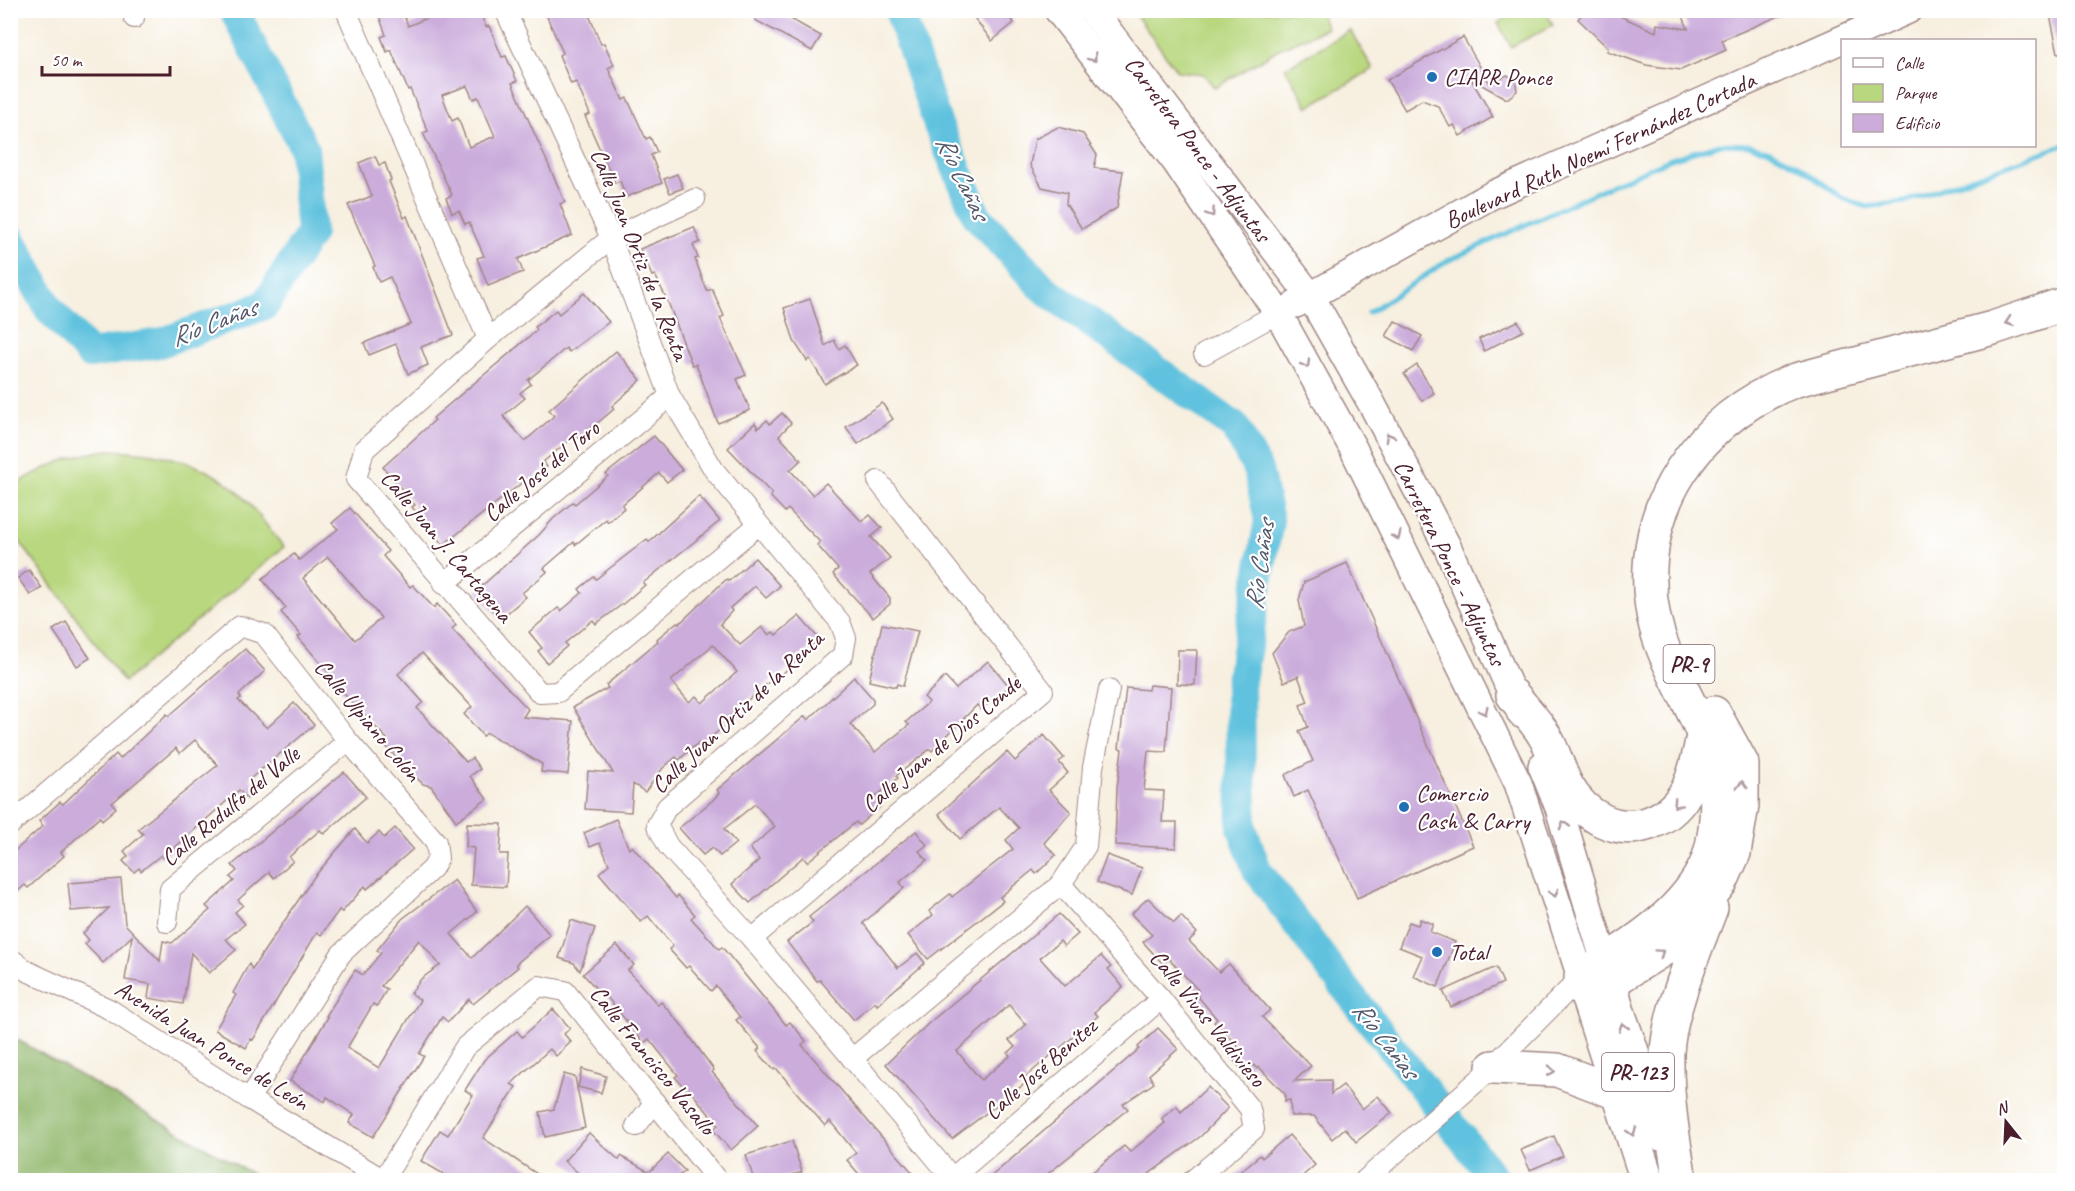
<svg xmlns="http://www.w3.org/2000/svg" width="2075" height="1191" font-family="Caveat,sans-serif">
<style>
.green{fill:#b8d77e;stroke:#817b54;stroke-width:1.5}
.forest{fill:#92b86d;stroke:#6e6c4c;stroke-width:1.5}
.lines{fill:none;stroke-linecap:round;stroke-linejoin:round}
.stream{stroke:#60c2de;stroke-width:5}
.river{stroke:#60c2de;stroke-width:30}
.building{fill:#cbacdb;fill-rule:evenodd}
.street-casing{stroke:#a08785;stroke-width:22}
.secondary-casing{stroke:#a08785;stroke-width:30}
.highway-casing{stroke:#a08785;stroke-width:36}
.street{stroke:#fff;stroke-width:20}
.secondary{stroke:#fff;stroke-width:27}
.highway{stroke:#fff;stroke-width:33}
.oneway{stroke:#ae9aa0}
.poi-dot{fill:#1f6fb2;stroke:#fff;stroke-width:2}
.labels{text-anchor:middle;stroke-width:4.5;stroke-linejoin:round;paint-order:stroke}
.shield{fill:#fff;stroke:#80626b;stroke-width:1.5}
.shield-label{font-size:22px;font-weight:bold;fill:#4a1f2b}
.poi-label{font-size:24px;fill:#4a1f2b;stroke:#fff;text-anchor:start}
.street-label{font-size:24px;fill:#4a1f2b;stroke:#fff}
.water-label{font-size:26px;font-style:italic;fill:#52586a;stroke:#fff}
</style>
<rect width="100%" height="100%" fill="#fff"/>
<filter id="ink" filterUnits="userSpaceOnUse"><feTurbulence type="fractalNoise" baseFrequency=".0167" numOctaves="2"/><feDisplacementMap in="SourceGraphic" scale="12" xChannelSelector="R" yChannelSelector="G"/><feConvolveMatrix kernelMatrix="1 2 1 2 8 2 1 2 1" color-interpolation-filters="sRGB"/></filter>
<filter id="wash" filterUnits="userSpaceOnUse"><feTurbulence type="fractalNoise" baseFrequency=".008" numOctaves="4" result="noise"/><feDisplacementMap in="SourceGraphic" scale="24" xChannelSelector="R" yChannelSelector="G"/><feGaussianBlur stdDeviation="1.35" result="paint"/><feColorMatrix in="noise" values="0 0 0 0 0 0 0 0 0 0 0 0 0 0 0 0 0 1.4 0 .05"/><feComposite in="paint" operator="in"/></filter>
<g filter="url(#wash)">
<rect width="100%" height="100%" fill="#f7efdf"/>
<g class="green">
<path d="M1545,10L1553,25L1511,47L1498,23L1504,19L1499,11Z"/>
<path d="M1133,11H1319L1327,28L1277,50L1215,88L1203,74L1177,71Z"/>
<path d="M1350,30L1373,69L1308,107L1285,68Z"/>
<path d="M108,450C155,451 203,460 239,493C256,509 269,530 284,547L124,682L11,530V488C42,467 71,455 108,450Z"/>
</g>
<path class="forest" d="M11,1036L263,1180H11Z"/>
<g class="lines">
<path class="stream" d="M1368,313L1447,261L1612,185L1671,159L1720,144L1750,145L1770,151L1795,164L1842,198L1867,207L1904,202L2064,145"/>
<g class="river">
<path d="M899,10L938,125L977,216L1043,288L1235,427L1258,470L1269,520L1240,686L1242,828L1257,870L1332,971L1495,1180"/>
<path d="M10,237L49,309L90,354L160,343L265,305L311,233L304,148L234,10"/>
</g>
</g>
<g id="blocks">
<g class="building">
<path d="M377,10H402L408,26L446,10H479L486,27L489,26L502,57L506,56L517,81L512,83L565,202L560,204L572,235L518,259L523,272L488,286L477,258L484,256L469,222L465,224L459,211L452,213L446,198L452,195L423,133L428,131L410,89L408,90L391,50L387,52L381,37L386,35ZM467,86L473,99L478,97L495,136L469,147L458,118L452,121L442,95Z"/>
<path d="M544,10H587L601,44L604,43L614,65L608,68L623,100L627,98L646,139L650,137L657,152L651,155L662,183L626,197L620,181L615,183L585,116L590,114L576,82L571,84L559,55L563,53Z"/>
<path d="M760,10H775L821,36L812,51L755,20Z"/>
<path d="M968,10H1004L1014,23L992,41Z"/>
<path d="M1586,10H1606L1656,32L1657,24L1688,29L1683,16L1696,10L1791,11L1722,40L1726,50L1681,70L1646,65L1607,51L1608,48L1578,19Z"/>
<path d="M2049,10H2064V53H2058Z"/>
<path d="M1463,37L1490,84L1507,75L1515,79L1517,91L1507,99L1471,79L1493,117L1460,136L1454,125L1450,127L1438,106L1422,100L1405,110L1387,80Z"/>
<path d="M1058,127L1083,134L1097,155L1094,168L1123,171L1117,208L1082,229L1066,204L1067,193L1042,187L1030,165L1035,139Z"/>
<path d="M375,156L379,165L385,163L391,180L389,181L404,218L407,216L453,335L421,347L428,365L408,374L396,344L369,355L364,343L411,324L390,277L379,282L373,267L375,266L348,205L372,196L359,163Z"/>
<path d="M677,174L683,188L670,193L664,179Z"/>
<path d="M694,227L700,242L693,245L698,258L695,259L707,291L712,289L724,316L720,318L746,375L737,379L750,410L718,423L696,364L692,365L668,302L655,275L652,276L640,249Z"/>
<path d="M584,293L609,322L569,352L566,348L528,380L531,384L520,393L525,398L503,416L525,441L554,416L549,410L616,351L641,380L612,406L614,409L601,420L575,440L572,438L543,462L547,467L526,485L523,482L443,545L412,507L415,505L383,467L435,420L433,418L537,330L535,327L556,310L559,314Z"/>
<path d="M810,299L825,346L834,340L839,349L845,345L857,365L825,384L810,359L807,361L794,341L784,308Z"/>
<path d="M1395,321L1422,336L1413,351L1386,336Z"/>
<path d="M1518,321L1523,331L1484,351L1479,339Z"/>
<path d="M1417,365L1434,393L1422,401L1404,374Z"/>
<path d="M882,403L893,419L858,444L846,427Z"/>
<path d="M782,413L791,423L779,436L801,460L790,470L813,495L826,483L862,522L870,515L882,528L871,537L890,558L870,574L890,598V604L873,618L833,574L838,569L817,545L820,542L788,509L785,512L770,496L772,494L728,448L755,423L758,428L767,420L770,424Z"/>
<path d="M654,436L682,470L667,482L659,473L622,505L624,508L608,522L606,519L575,545L574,542L544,568L547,572L522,593L526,597L500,619L476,591L539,535L553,519L573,502L575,504L608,476L606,474Z"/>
<path d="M699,496L720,521L643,583L645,585L624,603L596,624L593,620L565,643L567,646L547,663L538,651L542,648L529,632L558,608L561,611L582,593L579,589L594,577L596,579L647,539L649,542Z"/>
<path d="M350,508L388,551L383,556L410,587L413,585L434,608L437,604L456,625L452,629L528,709L523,717L573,721L568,774L541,772L542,764L487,733L483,736L464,714L472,707L422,653L398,674L423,702L417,708L437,730L466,762L472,758L480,769L470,776L487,799L456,821L431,786L423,784L401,763L383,743L387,739L327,676L330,674L298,637L301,635L281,612L286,608L262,579L294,554L299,560L338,529L332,523ZM328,557L381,618L355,640L303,578Z"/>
<path d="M755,558L780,586L766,598L755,586L730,608L732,611L720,624L740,645L762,627L769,635L773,632L776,635L799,616L819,639L778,678L776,676L720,724L723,727L702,745L699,742L679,760L676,757L663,768L645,792L633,784L631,812L585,809L588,771L613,773L573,707L608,688L606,685L658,641L657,639L677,622L679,624L720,585L727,579L729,581ZM713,645L737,672L702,703L696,696L689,702L671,681Z"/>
<path d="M1347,563L1473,846L1357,898L1308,790L1294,797L1285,775L1313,761L1299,731L1308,727L1300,705L1308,702L1298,676L1284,682L1272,653L1289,632L1304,626L1299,600L1304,582Z"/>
<path d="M29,570L42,588L30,595L18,578Z"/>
<path d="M66,622L90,658L77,666L53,630Z"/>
<path d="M882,624L918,631L903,686L897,684L896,687L869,681Z"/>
<path d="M245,649L265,671L239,695L241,698L238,700L267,728L294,703L314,725L250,779L259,789L247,799L239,790L163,858L161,855L141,871L139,868L134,872L123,861L128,856L124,851L143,834L138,829L218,765L195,740L180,753L176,748L112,803L116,808L102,820L100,817L61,852L64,856L28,888L25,885L10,898V855L43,826L39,821L60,802L63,804L116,754L120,759L167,714L169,716Z"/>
<path d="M1178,650H1197L1195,685L1177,684Z"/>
<path d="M988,661L1009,686L981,710L977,705L932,751L930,749L896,776L898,778L874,798L881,806L859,825L856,822L807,862L803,857L750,903L732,884L759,860L750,848L775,827L755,804L724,829L736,843L720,856L712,848L703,855L679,828L713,800L719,793L717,790L805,716L808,720L854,677L873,699V704L850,724L875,752L909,725L906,722L929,702L924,697L945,677L956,689Z"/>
<path d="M1149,685L1171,687L1166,752L1148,751L1144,790L1164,791L1162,822H1177L1176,848L1115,845L1117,788L1122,749L1119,748L1126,688L1148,690Z"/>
<path d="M1044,735L1064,758L1059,762L1068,773L1049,790L1071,812L1044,843L1056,855L1036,874L1033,870L1000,897L1003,901L928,959L908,935L933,915L929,911L950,894L952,897L1013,849L1006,840L1019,828L999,807L960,839L939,814L1007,752L1015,761Z"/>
<path d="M344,772L366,797L324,834L320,830L289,857L293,861L274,878L269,872L238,900L243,905L235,912L245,924L226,939L236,950L209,973L191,953L183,1004L148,998L150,984L125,980L132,936L103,963L85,944L89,940L83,933L109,908L71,911L68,883L121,879L125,924L160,961L163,941L172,943L210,910L206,906L234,881L230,877L237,871L232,865Z"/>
<path d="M616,819L629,849L632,846L676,898L678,895L695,915L691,918L719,949L722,947L786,1025L790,1022L806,1041L802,1045L919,1180H864L847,1160L856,1153L830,1121L825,1126L776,1068L774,1070L757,1051L760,1048L736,1020L740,1017L716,986L711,991L689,966L686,968L669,949L673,946L648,916L641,922L599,873L609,864L600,843L590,847L584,833Z"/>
<path d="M467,823L502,824L500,854H508L506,887L471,885L474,848L466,847Z"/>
<path d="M395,828L413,849L367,889L365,886L342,912L339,910L321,935L317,932L253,1040L251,1039L246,1048L215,1030L236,995L233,993L249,964L252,969L314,877L355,829L367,843L379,832L384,838Z"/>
<path d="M916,831L927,845L919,851L927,860L900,882L904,888L863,923L898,968L917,953L925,963L877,1005L875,1002L854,1020L820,980L817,981L787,942L813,922L809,917Z"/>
<path d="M1107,855L1142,868L1132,895L1097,882Z"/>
<path d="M454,880L477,912L451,934L472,958L525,906L550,935L516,964L518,967L473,1004L469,999L448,1022L442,1017L419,1054L424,1056L373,1137L349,1123L354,1115L327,1097L325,1102L290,1081L328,1017L326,1016L355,970L363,975L381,953L377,950L402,919ZM419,940L440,965L421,979L411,993L420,1000L379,1068L347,1048L373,1004L377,1006L387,989L381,986Z"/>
<path d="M1148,898L1174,923L1181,916L1197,933L1189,941L1219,972L1229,964L1270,1010L1262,1017L1311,1066L1294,1081L1331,1080V1094L1343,1085L1362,1109L1378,1096L1392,1113L1356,1142L1345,1128L1332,1139L1314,1116H1291L1290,1100L1285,1101V1094L1259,1067L1257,1069L1252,1063L1243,1071L1229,1055L1238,1046L1214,1022L1217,1019L1195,993L1198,990L1169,959L1163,964L1143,942L1152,935L1131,914Z"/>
<path d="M1059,914L1078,934L1064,946L1060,941L1040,958L1065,986L1101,956L1111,967L1108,969L1123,987L1094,1012L1098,1016L1024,1078L1027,1082L952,1139L886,1064L930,1022ZM1009,1005L1026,1025L1009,1040L1015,1047L1008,1053L1010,1056L981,1080L957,1051Z"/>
<path d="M1420,919L1433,924L1430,932L1455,942L1438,987L1413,976L1422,956L1399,947L1409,922L1418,925Z"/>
<path d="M571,920L595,928L580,971L574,963L559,958Z"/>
<path d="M617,945L634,965L628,970L658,1005L661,1002L680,1023L714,1070L712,1072L758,1126L731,1150L713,1130L718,1125L689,1089L687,1091L675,1077L678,1075L649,1039L644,1043L603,992L601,994L583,974Z"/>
<path d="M1496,967L1503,983L1451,1007L1443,991Z"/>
<path d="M553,1009L570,1028L564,1034L571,1042L556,1056L550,1049L511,1084L516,1087L483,1138L546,1180H454L421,1161L440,1130L448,1135L473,1095L465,1090L484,1060L517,1031L522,1037Z"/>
<path d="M1158,1028L1178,1049L1149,1075L1154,1083L1123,1104L1128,1109L1040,1180H987L1139,1049L1138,1047Z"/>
<path d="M582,1069L606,1076L601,1093L578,1087Z"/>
<path d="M564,1074L575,1077L585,1128L545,1137L540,1112L554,1109Z"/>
<path d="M1208,1087L1228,1108L1201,1136L1149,1174L1154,1180H1083L1124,1146L1130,1152L1165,1123L1161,1119L1177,1106L1181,1112Z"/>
<path d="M589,1133L619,1160L621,1156L649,1172L668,1154L685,1171L675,1180H587L564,1161Z"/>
<path d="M1289,1135L1315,1165L1298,1180H1230L1260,1155L1262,1158Z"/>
<path d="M1554,1136L1563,1156L1530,1170L1521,1150Z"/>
<path d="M792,1141L802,1172L775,1180H754L746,1155Z"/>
</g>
</g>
</g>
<g filter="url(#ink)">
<use href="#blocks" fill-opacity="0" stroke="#a08785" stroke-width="1.5"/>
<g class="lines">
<g class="street-casing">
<g id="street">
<path d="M134,10V18"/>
<path d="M346,10L488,339"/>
<path d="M505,10L611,238L670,396L714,470L840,622L846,638L843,655L667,807L657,825L668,846L752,939L954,1180"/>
<path d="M695,199L611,238L488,339L364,450L356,479L540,693L558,692L758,525"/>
<path d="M1204,354L1278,313"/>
<path d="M444,584L670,396"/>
<path d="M10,825L240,626L264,634L348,741L436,842L438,858L433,868L341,954L249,1099"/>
<path d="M1061,884L1161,999L1250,1109L1254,1129L1193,1180"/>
<path d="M167,922L170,889L348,741"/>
<path d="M752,939L1043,691L878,481"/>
<path d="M10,958L27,971L109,1009L249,1099L384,1180"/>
<path d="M852,1059L1061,884L1086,846L1093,767L1109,690"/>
<path d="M636,1126L655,1102"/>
<path d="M952,1178L1161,999"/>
<path d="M383,1180L465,1047L539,986L565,991L717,1180"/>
<path d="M1365,1180L1483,1076L1581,977"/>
</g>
</g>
<g class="secondary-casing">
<g id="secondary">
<path d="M1058,10L1176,162L1278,313L1353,448L1518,783L1581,977"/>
<path d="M1092,10L1311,297L1373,406L1447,546L1521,714"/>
<path d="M1296,304L1492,195L1908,10"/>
<path d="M1542,766L1559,808L1605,962"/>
</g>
</g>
<g class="highway-casing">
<g id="highway">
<path d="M1513,695C1523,708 1536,721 1544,735C1554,750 1558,770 1567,786C1584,816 1617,836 1652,822C1689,807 1696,771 1703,736"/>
<path d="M1605,962L1617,1009L1661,1134"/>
<path d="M1604,986L1672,944L1721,882L1734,853L1742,805V764L1714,713"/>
<path d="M1493,1067L1557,1070L1620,1094"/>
<path d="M1647,1180L1581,977C1625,949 1677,919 1703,871C1711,857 1715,835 1716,819C1722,745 1692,717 1665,653C1640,594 1646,525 1681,471C1709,428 1748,398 1796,380L1993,328L2064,304"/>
<path d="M1680,1180C1673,1138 1666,1096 1667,1053C1669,1011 1696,948 1711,908"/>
</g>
</g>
<use href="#street" class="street"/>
<use href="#secondary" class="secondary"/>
<use href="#highway" class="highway"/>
</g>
<defs><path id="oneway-chevron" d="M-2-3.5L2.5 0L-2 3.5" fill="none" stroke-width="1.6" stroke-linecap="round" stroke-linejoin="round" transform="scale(1.5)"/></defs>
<g class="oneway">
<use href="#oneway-chevron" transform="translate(1093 58) rotate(52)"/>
<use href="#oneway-chevron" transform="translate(1211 213) rotate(56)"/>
<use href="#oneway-chevron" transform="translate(2009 322) rotate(161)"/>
<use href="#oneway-chevron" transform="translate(1306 364) rotate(61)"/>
<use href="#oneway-chevron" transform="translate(1389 437) rotate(-118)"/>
<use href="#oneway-chevron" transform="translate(1397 536) rotate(64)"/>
<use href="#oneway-chevron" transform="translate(1484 711) rotate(64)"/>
<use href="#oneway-chevron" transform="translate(1742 785) rotate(-91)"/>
<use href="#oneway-chevron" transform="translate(1677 804) rotate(133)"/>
<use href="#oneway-chevron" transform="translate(1564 825) rotate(-106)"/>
<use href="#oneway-chevron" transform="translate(1554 893) rotate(72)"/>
<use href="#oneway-chevron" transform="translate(1660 953) rotate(-35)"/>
<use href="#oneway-chevron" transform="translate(1623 1027) rotate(-109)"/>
<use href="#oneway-chevron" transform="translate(1551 1071) rotate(7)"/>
<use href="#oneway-chevron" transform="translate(1632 1132) rotate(72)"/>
</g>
</g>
<g class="poi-dot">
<circle cx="1432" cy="77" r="6"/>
<circle cx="1404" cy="807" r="6"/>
<circle cx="1437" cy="952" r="6"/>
</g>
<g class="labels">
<g class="shield">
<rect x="1663.5" y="645" width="51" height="38" rx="4.5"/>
<rect x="1602" y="1053" width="72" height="38" rx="4.5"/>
</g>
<g class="shield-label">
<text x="1689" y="672">PR-9</text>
<text x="1638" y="1080">PR-123</text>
</g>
<g class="poi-label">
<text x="1444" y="85">CIAPR Ponce</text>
<text x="1416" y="801">Comercio<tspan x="1416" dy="28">Cash &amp; Carry</tspan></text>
<text x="1449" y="960">Total</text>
</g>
<g class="street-label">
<text transform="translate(1198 149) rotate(53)" y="8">Carretera Ponce - Adjuntas</text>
<text transform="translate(1600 150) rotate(-25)" y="8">Boulevard Ruth Noemí Fernández Cortada</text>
<text transform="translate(640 254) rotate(68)" y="8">Calle Juan Ortiz de la Renta</text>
<text transform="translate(541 471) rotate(-40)" y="8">Calle José del Toro</text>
<text transform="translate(447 546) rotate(50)" y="8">Calle Juan J. Cartagena</text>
<text transform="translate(1450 563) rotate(64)" y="8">Carretera Ponce - Adjuntas</text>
<text transform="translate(737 712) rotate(-43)" y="8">Calle Juan Ortiz de la Renta</text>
<text transform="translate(368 720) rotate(50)" y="8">Calle Ulpiano Colón</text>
<text transform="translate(941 744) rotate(-40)" y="8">Calle Juan de Dios Conde</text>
<text transform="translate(230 806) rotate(-40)" y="8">Calle Rodulfo del Valle</text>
<text transform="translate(1208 1018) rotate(51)" y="8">Calle Vivas Valdivieso</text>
<text transform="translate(212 1045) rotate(32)" y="8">Avenida Juan Ponce de León</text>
<text transform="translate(653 1060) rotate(51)" y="8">Calle Francisco Vasallo</text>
<text transform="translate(1040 1069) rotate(-41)" y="8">Calle José Benítez</text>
</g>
<g class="water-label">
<text transform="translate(963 177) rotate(64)" y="9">Río Cañas</text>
<text transform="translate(213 322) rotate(-21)" y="9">Río Cañas</text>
<text transform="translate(1259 565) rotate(-82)" y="9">Río Cañas</text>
<text transform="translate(1386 1039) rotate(52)" y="9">Río Cañas</text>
</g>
</g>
<rect width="2075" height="1191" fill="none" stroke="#fff" stroke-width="36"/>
<rect x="1841" y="39" width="195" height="108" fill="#ffffff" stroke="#b7a5aa" stroke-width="1.5"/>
<rect x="1853" y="58" width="30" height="9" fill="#ffffff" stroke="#b7a5aa" stroke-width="1.5"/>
<text x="1895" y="69" font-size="18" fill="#4a1f2b">Calle</text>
<rect x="1853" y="84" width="30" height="18" fill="#b8d77e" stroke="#b7a5aa" stroke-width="1.5"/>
<text x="1895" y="99" font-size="18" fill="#4a1f2b">Parque</text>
<rect x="1853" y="114" width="30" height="18" fill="#cbacdb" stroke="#b7a5aa" stroke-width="1.5"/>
<text x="1895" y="129" font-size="18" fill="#4a1f2b">Edificio</text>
<g transform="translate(2006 1122) rotate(342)" stroke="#ffffff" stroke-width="4.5" paint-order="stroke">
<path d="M0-4.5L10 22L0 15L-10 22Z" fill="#4a1f2b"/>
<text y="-9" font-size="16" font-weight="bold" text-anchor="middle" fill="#4a1f2b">N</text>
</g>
<path d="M42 66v9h128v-9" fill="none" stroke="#4a1f2b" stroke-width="3"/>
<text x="51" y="66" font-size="18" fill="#4a1f2b" stroke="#ffffff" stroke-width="4.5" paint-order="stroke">50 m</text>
</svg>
